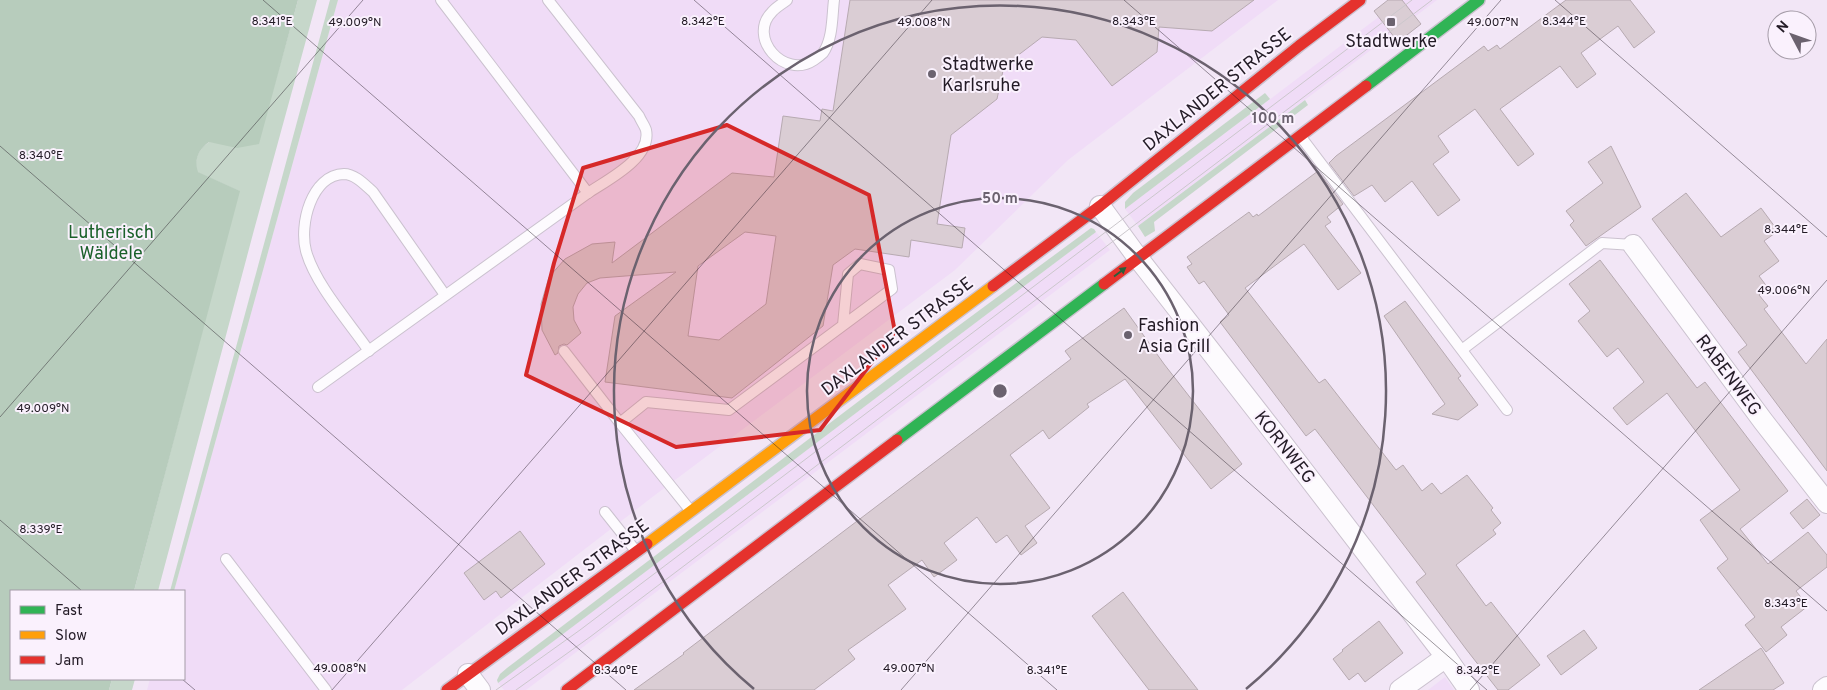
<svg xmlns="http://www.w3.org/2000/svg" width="1827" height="690" font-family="Overpass,sans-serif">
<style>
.built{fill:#f0dcf7}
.green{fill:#c6d7ca}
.forest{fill:#b7ccbc}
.building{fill:#dacdd4;stroke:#b7aab1;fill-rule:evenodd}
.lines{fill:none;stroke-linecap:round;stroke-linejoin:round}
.lane-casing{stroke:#cbc2cf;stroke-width:12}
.street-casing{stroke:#cbc2cf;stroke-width:22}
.fast-casing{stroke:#cbc2cf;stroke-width:14}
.slow-casing{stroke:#cbc2cf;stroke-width:14}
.jam-casing{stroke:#cbc2cf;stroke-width:14}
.lane{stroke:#fdfbfe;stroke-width:10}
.street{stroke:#fdfbfe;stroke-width:20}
.fast{stroke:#30b455;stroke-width:11}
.slow{stroke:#ff9f0a;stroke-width:11}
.jam{stroke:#e5322d;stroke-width:11}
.tram{stroke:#cbc7cc;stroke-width:1}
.oneway{fill:#29603b}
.marked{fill:#d62828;fill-opacity:0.2;stroke:#d62828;stroke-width:4;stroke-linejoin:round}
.ticks{fill:none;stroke:#231b26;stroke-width:1;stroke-opacity:0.45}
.ring{fill:none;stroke:#6b626f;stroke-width:2.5}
.poi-dot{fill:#6b626f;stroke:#faf1fd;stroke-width:2}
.labels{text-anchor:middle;stroke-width:4;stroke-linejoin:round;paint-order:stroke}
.poi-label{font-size:18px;fill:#231b26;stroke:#faf1fd;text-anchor:start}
.street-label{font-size:18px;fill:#231b26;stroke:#faf1fd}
.park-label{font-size:18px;fill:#1b612b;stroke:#faf1fd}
.ticks-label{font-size:12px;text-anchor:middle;fill:#231b26;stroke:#faf1fd;stroke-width:4;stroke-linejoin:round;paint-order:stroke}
.centre{fill:#6b626f;stroke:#faf1fd;stroke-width:2.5}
.ring-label{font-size:15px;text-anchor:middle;font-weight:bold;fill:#6b626f;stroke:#faf1fd;stroke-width:4;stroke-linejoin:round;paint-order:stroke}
</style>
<rect width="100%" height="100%" fill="#f2e6f6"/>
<g class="built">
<path d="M338,0H1278L1068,160L955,270L655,495L402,690H147L150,679H184V591H174Z"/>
<path d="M1401,0H1437L1138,226L1125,209Z"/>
<path d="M1096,232L1110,250L526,690H504L498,683Z"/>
<path d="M1445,677L1454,690H1428Z"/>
</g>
<g class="green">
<path d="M298,0H317L254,230L158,591H134L239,191L197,172C194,159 198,150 209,142L258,144Z"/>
<path d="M330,0H338L174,591H170Z"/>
<path d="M1265,93L1270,99L1125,209V202L1133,193Z"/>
<path d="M1305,100L1308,105L1154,222L1155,231L1145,237L1138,226Z"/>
<path d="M1091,228L1094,229L1096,232L498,683L497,680L500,674L507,668L946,335Z"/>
<path d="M112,679H135L132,690H109Z"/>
</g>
<path class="forest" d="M0,0H298L259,144L237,148L209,142C198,150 194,160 198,172L240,191L134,591H11V679H112L109,690H0Z"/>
<g class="building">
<path d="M850,0H1254L1212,31L1159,27L1157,52L1112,86L1076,40L1042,37L1004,66L997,99L951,135L937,224L965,228L962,248L911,240L909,257L855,249L833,265L823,326L732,398L605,382L615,316L676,272L600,278L587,283L578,294L573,307L574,320L581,333L567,345L564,344L559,346L558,353L555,355L542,330L541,304L549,277L565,259L592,244L615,242L612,263L732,173L774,177L783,116L820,121L822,109L833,111ZM745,232L776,236L766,304L719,340L688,336L698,266Z"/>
<path d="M1388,0H1402L1421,24L1398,42L1374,11Z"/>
<path d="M1566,0H1630L1655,32L1634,48L1618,26L1581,53L1596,74L1577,88L1560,66L1500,109L1534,154L1518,166L1475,109L1438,136L1449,152L1433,164L1460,200L1438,216L1412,181L1385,202L1372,185L1354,196L1329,163L1336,156L1484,46L1488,51L1497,45L1500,49Z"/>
<path d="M1611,146L1641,207L1586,246L1570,225L1574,221L1566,211L1603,183L1588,162Z"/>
<path d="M1318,171L1343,204L1327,217L1331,222L1325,226L1361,273L1338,290L1304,244L1245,288L1319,383L1325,379L1396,470L1403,465L1422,491L1432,483L1441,494L1467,475L1493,508L1491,510L1501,523L1493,530L1496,534L1456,565L1486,606L1491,602L1540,665L1508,690H1498L1466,649L1416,582L1426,574L1315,429L1306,436L1220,322L1229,315L1204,281L1199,284L1187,267L1192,264L1187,257L1249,212L1253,217L1257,214L1258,216Z"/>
<path d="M1686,193L1721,237L1761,208L1778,231L1764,241L1779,261L1759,276L1768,288L1759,295L1768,306L1764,309L1806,364L1827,339V471L1738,352L1747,345L1652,219Z"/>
<path d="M1600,260L1697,388L1705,382L1788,491L1740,529L1768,564L1808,532L1827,555V567L1796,591L1808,606L1781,627L1787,635L1766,652L1745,625L1755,617L1717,568L1728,559L1700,520L1740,490L1667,393L1627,425L1613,408L1644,382L1618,348L1607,357L1578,321L1590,311L1569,284Z"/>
<path d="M1405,301L1461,376L1458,378L1478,405L1458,420L1432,414L1445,404L1384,316Z"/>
<path d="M1124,308L1164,364L1242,464L1211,489L1125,379L1087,404L1089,407L1049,439L1043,430L1010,455L1050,508L1025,526L1037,543L1021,555L1007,535L996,543L977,517L944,543L957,560L934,577L922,560L888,585L906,609L848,650L855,659L814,690H634L684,654L683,653L1071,359L1065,351Z"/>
<path d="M1807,499L1820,515L1803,529L1790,513Z"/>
<path d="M520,531L545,564L501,598L496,591L484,600L464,573Z"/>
<path d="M1123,592L1156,636L1198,690H1149L1092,616Z"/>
<path d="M1379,621L1403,653L1365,682L1358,673L1349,680L1333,659L1343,651L1342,650Z"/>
<path d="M1584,630L1597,648L1561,675L1547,656Z"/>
<path d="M1761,648L1784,683L1773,690H1699Z"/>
</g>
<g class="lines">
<g class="lane-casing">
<g id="lane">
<path d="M441,0L588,193C607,180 652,158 646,130C645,126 641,121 639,116L548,0"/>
<path d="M787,0C782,4 776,7 772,12C747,37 784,80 814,60C817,58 821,55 823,53C833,39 832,16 834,0"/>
<path d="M1301,137L1507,410"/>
<path d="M1463,349L1602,243L1633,245"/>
<path d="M369,351C349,322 315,284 306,251C299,225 311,175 344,174C355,174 365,185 373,192L445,295"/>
<path d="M564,351L620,423"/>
<path d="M318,387L588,193"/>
<path d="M690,510L620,423L646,402L729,410L892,289L889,270L860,264L848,274L843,325"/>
<path d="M605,512L636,551"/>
<path d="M226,559L326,690"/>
</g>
</g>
<g class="street-casing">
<g id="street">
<path d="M1100,206L1138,258L1279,439L1446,657L1469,690"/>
<path d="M1633,245L1763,421L1827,503"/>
<path d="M468,674L480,690"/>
<path d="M1400,690L1446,657"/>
<path d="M1823,690L1827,687"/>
</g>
</g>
<g class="fast-casing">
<g id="fast">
<path d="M1366,86L1479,0"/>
<path d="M897,440L1104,284"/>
</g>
</g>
<g class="slow-casing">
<path id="slow" d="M647,544L993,286"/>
</g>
<g class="jam-casing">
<g id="jam">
<path d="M1104,284L1366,86"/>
<path d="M993,286L1100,206L1299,46L1360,0"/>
<path d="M447,690L647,544"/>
<path d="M567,690L897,440"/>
</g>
</g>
<use href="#lane" class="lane"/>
<use href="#street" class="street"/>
<use href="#fast" class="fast"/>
<use href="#slow" class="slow"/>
<use href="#jam" class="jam"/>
<g class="tram">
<path d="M496,690L580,630L1412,0"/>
<path d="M516,690L590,637L1432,0"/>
</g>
</g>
<defs><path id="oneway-solid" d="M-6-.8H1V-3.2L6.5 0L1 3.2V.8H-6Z" transform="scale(1.25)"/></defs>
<use class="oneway" href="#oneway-solid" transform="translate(1120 272) rotate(-37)"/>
<path class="marked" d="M727,125L869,195L895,332L820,430L676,447L526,375L554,263L583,168Z"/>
<path class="ticks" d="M263,0L1057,690M694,0L1487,690M1124,0L1827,611M1555,0L1827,237M0,146L626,690M0,417L363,0M0,520L82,591M182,679L195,690M332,690L932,0M901,690L1501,0M1470,690L1827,280"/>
<g class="ring">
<circle cx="1000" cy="391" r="193"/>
<path d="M754 689A386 386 0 1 1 1246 689"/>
</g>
<g class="poi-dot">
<rect x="1386" y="17" width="10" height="10" rx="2.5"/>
<circle cx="932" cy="74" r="5"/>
<circle cx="1128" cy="335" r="5"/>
</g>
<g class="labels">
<g class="poi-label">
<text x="1391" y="47" text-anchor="middle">Stadtwerke</text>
<text x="942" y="70">Stadtwerke<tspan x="942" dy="21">Karlsruhe</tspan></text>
<text x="1138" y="331">Fashion<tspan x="1138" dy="21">Asia Grill</tspan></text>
</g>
<g class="street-label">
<text transform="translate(1217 89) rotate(-39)" y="6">DAXLANDER STRASSE</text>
<text transform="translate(897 336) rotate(-37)" y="6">DAXLANDER STRASSE</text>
<text transform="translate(1729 375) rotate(53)" y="6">RABENWEG</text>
<text transform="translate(1285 447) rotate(52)" y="6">KORNWEG</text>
<text transform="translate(572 577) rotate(-36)" y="6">DAXLANDER STRASSE</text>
</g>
<g class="park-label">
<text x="111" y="238">Lutherisch<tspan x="111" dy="21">Wäldele</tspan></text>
</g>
</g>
<g class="ticks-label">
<text x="272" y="25">8.341°E</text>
<text x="703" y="25">8.342°E</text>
<text x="1134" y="25">8.343°E</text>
<text x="1564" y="25">8.344°E</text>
<text x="355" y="26">49.009°N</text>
<text x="924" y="26">49.008°N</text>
<text x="1493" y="26">49.007°N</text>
<text x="41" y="159">8.340°E</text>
<text x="1786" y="233">8.344°E</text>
<text x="1784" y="294">49.006°N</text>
<text x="43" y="412">49.009°N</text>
<text x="41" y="533">8.339°E</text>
<text x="1786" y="607">8.343°E</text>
<text x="340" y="672">49.008°N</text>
<text x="909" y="672">49.007°N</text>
<text x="616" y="674">8.340°E</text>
<text x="1047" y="674">8.341°E</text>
<text x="1478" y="674">8.342°E</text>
</g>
<circle cx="1000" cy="391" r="8" class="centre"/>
<g class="ring-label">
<text x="1273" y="123">100 m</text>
<text x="1000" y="203">50 m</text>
</g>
<rect x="10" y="590" width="175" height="90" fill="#faf1fd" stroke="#a49ba7"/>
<rect x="20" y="606" width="25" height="8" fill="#30b455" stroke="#a49ba7"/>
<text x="55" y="615" font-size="15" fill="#231b26">Fast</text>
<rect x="20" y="631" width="25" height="8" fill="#ff9f0a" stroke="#a49ba7"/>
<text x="55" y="640" font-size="15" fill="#231b26">Slow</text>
<rect x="20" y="656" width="25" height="8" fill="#e5322d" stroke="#a49ba7"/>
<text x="55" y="665" font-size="15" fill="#231b26">Jam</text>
<g transform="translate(1792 35) rotate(311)"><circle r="24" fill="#faf1fd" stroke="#a49ba7"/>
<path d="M0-4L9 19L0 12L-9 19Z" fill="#6b626f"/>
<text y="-8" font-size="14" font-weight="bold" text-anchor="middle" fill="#231b26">N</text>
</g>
</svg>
